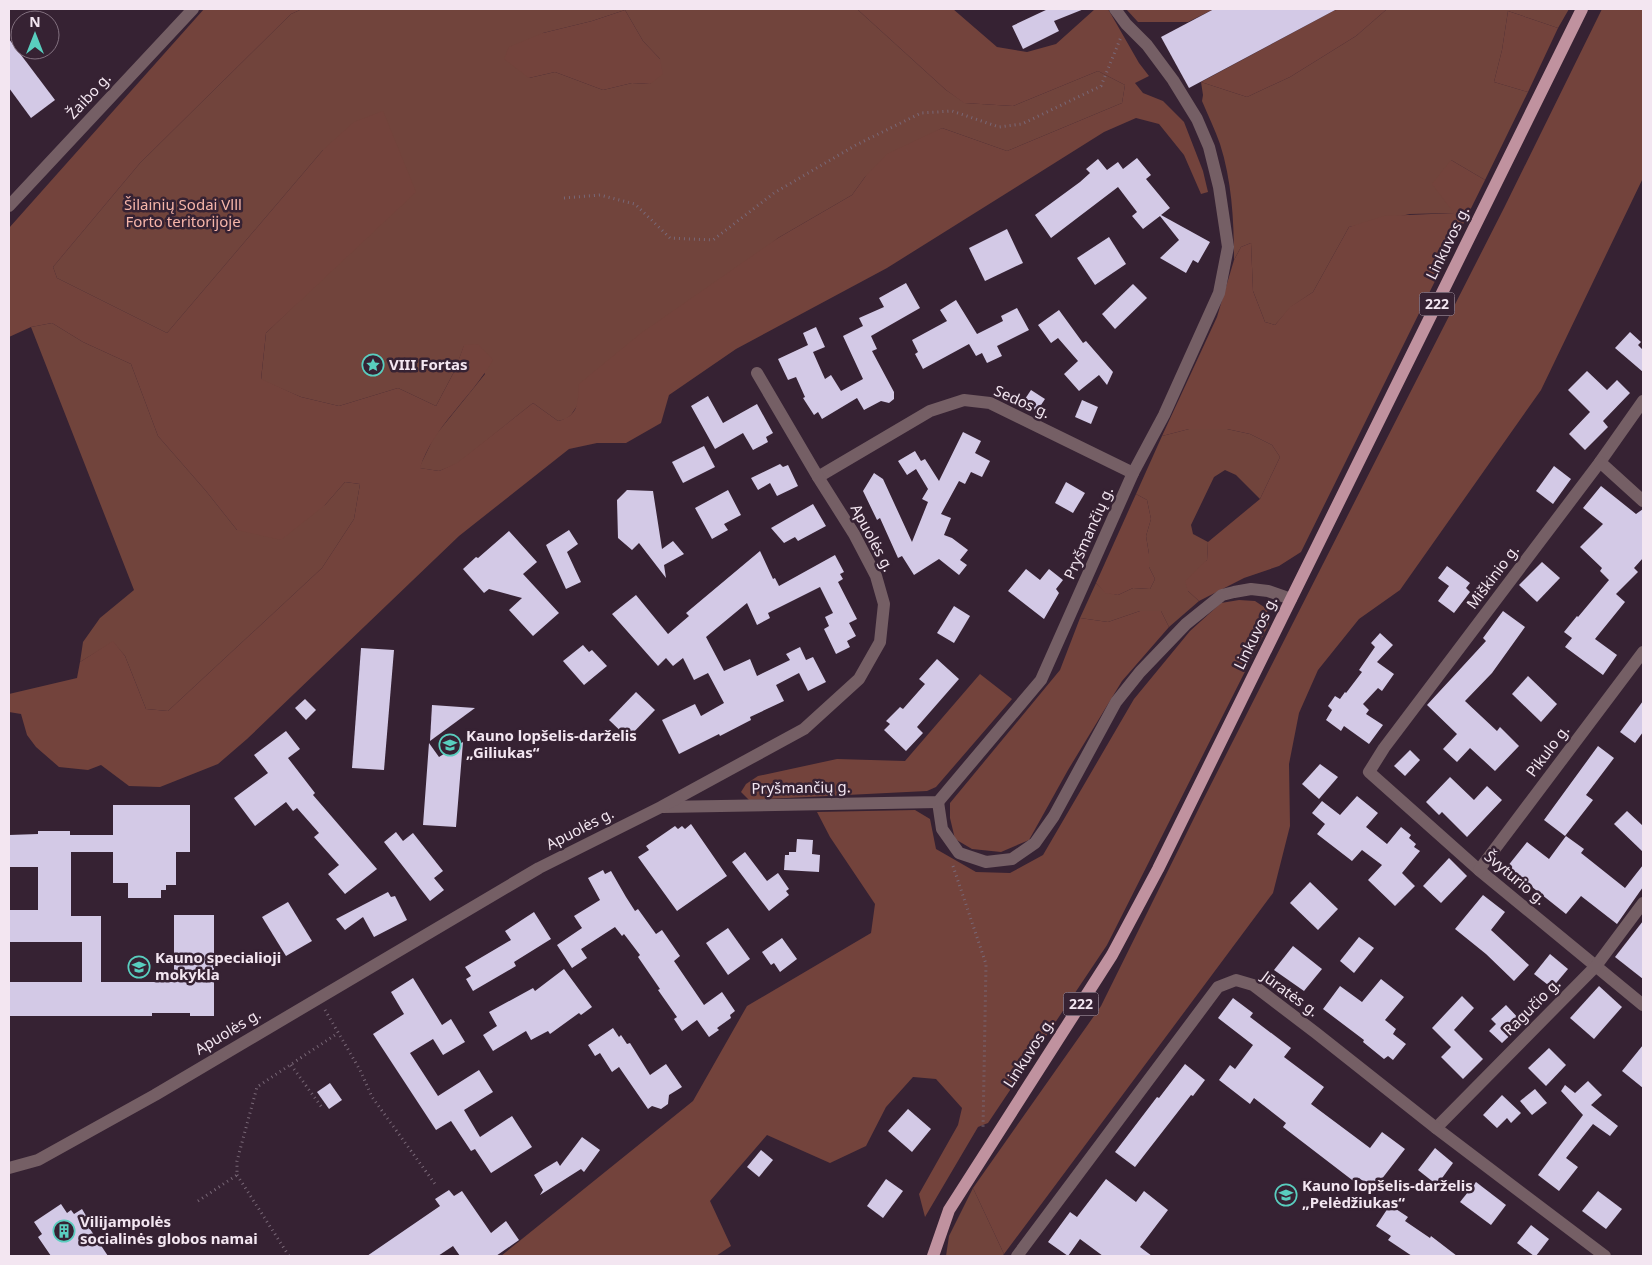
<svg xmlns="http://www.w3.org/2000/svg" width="1652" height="1265" font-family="'Noto Sans',sans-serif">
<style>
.green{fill:#71443c;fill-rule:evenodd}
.forest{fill:#73433c}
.building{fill:#d3c9e6}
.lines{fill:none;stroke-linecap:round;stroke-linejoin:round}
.path{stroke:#796877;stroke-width:3;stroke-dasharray:1 4;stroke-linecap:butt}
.street{stroke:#755f65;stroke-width:12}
.primary{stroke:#c0929f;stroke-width:12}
.labels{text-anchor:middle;stroke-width:5;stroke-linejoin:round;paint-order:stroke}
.shield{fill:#362233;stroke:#baabb8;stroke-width:1}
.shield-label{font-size:14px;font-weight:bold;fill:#f3e6f1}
.street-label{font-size:15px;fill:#f3e6f1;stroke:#362233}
.park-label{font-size:15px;fill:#f6b5a9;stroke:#362233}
.poi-label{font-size:15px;font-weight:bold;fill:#f3e6f1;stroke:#362233;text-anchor:start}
</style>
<rect width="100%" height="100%" fill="#362233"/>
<g class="green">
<path d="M302,9H857L946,90L965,103L1013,106L1098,71L1125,85L1122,103L1007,151L942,128L865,177L852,195L778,238L577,406L571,415L566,419L558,421L533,403L457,464L439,471L419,468L434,437L485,374L464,346L455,370L436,406L398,388L339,406L301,397L261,380L266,333L302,298L323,150L167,333L57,278L53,267L140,163L291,14ZM625,10L643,41L660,59L650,84L632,83L603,90L555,72L529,78L543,33L592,21Z"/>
<path d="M1387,9H1569L1558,28L1508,11L1502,50L1494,82L1528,92L1485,180L1451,160L1454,213L1410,214L1349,227L1313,292L1291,307L1275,325L1265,322L1253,291L1251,243L1241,247L1234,260C1234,222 1232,181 1220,144C1215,130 1208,115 1202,101L1203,95L1201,82L1247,97L1290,77L1356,36Z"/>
<path d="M52,323L83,342L131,364L158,436L206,491L237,530L325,505L345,482L360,484L354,519L322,568L168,711L146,709L125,656L113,642L80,662L83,642L100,618L134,590L31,327Z"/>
<path d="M1189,429H1227L1250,434L1272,445L1280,457L1260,499L1236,475L1225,470L1214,477L1191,525L1193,534L1208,542L1207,560L1188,591L1199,601L1169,627L1161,611H1140L1108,622L1080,618L1096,583L1105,592L1118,595L1133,588L1150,589L1155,579L1149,567V554L1146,536L1151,519L1147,500L1136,494L1162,436Z"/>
<path d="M973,1188L1004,1254L1002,1256H946L949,1236Z"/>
</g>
<g class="forest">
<path d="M204,9H302L291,14L140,163L53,267L57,278L167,333L323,150L354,122L383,111L416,192L266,333L261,379L301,397L339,406L398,388L436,406L455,370L464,345L478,344L493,360C471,398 433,427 420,468L439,471L457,463L533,403L558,421C579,416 578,402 579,384L640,334L778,238L852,195L865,177L887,154L942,128L1007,151L1122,103L1125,85L1098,71L1013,106L964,103L946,90L857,9H953L997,47L1027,52L1056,44L1095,9H1108L1139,63L1149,76L1135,83L1143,93L1163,101L1184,122L1203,171L1208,192L1201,194L1184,155L1159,124L1136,118L1104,132L887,268L736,349L669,395L661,423L626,443H597L569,449L459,536L247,739L218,764L160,787L129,786L101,765L88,770L59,767L36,747L27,735L21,714L9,712V694L77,678L80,662L113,641L125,656L146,709L168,711L322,568L354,519L360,484L345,482L325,505L281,540L237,530L206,491L158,436L131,364L83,342L52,323L31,327L9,337V228Z"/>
<path d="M1126,9H1214L1188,22H1138Z"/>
<path d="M1337,9H1387L1356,36L1290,77L1247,97L1201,82Z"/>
<path d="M1602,9H1643V178L1541,390L1400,590L1359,619L1318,670L1299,713L1289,764L1290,826L1273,893L1004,1254L973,1188L1101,1006L1202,802L1504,208Z"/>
<path d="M625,10L643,41L660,59L663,74L650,84L632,83L603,90L555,72L529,78L504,59L509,47L543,33L592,21Z"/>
<path d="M1508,11L1558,28L1528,92L1494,82L1502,50Z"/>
<path d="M1451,160L1485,180L1301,552L1279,566L1244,578L1199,601L1188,591L1185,581L1207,560L1208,542L1260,499L1280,457L1272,445L1250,434L1227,429H1189L1162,436L1217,317L1234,260L1241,247L1251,243L1253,291L1265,322L1275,325L1290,307L1313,292L1349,227L1384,216L1454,213L1432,184Z"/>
<path d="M1136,494L1147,500L1151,519L1146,536L1149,554V567L1155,579L1150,589L1133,588L1118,595L1105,593L1096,583Z"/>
<path d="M1239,600L1255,601L1267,609L1269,624L1107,945L988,1123L978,1127L925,1217L919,1194L958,1125L962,1108L936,1079L913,1077L886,1107L866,1146L830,1163L767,1135L710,1201L731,1246L716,1256H501L693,1101L747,1006L871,933L875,904L830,837L817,812L915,810L930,819L936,849L976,872L1010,873L1043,855L1134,699L1190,631L1221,603Z"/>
<path d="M1140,611H1161L1169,627L1122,681L1068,770L1029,840L1001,852L972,849L955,839L950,818V803L1060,670L1080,618L1108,622Z"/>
<path d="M980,674L1012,699L936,787L927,791L749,800L741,792L746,784L758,776L837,759L905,761Z"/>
</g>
<g class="building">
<path d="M1048,9H1084L1054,21L1059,31L1023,49L1012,26Z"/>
<path d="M1214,9H1337L1189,88L1161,37Z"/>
<path d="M9,39L55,100L31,118L9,88Z"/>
<path d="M1137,158L1151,175L1146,179L1170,208L1161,215L1210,242L1198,263L1193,260L1186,273L1160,258L1179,240L1160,216L1143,229L1132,216L1137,212L1118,187L1051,238L1035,215L1080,182L1090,173L1086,169L1098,159L1107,170L1118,162L1123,169Z"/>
<path d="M1007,229L1023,263L985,281L969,248Z"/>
<path d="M1109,237L1126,264L1095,285L1077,258Z"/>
<path d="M906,283L920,308L871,336L877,349L872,351L894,392V399L889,403L881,401L864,410L857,398L822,419L818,412L814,415L803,398L805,397L796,377L788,380L778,359L808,345L803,333L816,327L825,347L813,352L825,379L831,375L841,391L863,379L843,336L863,326L859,318L884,307L879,298Z"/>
<path d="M1133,284L1147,298L1115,329L1102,314Z"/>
<path d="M956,300L977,334L1003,321L1001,316L1017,308L1029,330L997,346L1002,356L987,363L982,353L976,356L969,344L923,369L915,354L918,352L912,340L947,321L940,310Z"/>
<path d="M1059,310L1083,343L1086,341L1113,372L1107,385L1099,375L1079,391L1064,374L1078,361L1058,338L1051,343L1038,325Z"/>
<path d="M1630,332L1641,342L1638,345L1643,350V372L1615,348Z"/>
<path d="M1587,371L1607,390L1617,380L1630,393L1603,421L1608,427L1585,450L1569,434L1590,412L1568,390Z"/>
<path d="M1031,390L1045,399L1037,411L1023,402Z"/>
<path d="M708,396L723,423L757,404L773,433L766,437L768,442L753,450L743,433L715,449L691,406Z"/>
<path d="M1082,400L1098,407L1091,424L1075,417Z"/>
<path d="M963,432L981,441L975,453L990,461L982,477L971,472L965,484L959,481L941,514L951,518L944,535L952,538L968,550L960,560L967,565L959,575L939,559L914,575L902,556L898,558L880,518L877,520L863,491L874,473L883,479L912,542L928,502L922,499L928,489L916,469L907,475L898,461L915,451L921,461L925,459L939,481Z"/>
<path d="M704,446L715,467L683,483L672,462Z"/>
<path d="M780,464L783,467L788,465L798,486L777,496L770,483L758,490L751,478Z"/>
<path d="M1554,466L1571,479L1553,504L1536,491Z"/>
<path d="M1066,482L1085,493L1073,513L1055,503Z"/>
<path d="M1601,486L1636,514L1643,509V558L1634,568L1638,572L1616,594L1625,602L1595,639L1617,655L1603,675L1565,647L1572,638L1564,632L1577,616L1578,617L1609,580L1600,571L1602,568L1580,547L1603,524L1583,508Z"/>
<path d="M627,490L653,491L662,549L673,541L684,554L664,565L666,578L639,543L632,550L618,538L617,500Z"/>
<path d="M728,490L741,515L724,524L728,530L712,539L695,508Z"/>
<path d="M813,504L826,526L798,541L795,537L784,543L771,528Z"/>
<path d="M569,530L578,544L567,552L581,582L566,589L546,545Z"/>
<path d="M509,531L537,562L523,574L559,613L533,636L509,610L522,598L489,589L484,593L463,569L476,557L478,558Z"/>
<path d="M760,551L773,579L775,578L779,586L835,555L844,572L840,574L843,579L838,582L857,619L849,623L856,636L847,641L850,647L836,654L824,629L829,626L825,617L833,613L820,587L768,613L770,618L757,625L747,603L706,637L724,671L750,659L757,676L790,660L786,654L800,647L806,660L813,657L826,682L808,691L799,673L776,685L784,701L750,717L751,720L720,736L719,734L679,754L662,720L695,704L701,716L724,703L708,673L694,680L683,658L673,666L666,658L658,666L612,614L636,595L668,634L689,616L686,613Z"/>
<path d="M1542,562L1560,578L1537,602L1519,585Z"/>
<path d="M1447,566L1470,583L1466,588L1470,592L1454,613L1438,601L1449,586L1438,578Z"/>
<path d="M1026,569L1040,580L1049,569L1063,580L1056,589L1059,593L1044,619L1008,591Z"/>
<path d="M954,606L970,616L954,643L937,633Z"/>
<path d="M1503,611L1525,627L1492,673L1465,701L1497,731L1500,727L1519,746L1495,771L1470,748L1457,762L1443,749L1457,734L1427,705L1486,641L1483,638Z"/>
<path d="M1380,633L1393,645L1377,662L1394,674L1382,691L1378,688L1363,704L1369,710L1366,714L1383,725L1369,744L1344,726L1341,731L1326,720L1332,710L1328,706L1335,696L1340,699L1345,692L1346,693L1362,672L1359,670L1375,647L1371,643Z"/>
<path d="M583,645L589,652L592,650L607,666L584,685L563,661Z"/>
<path d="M361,648L394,650L384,770L352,768Z"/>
<path d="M937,659L959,679L917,727L923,733L906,751L884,730L890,724L886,721L900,707L903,709L925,684L919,679Z"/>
<path d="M1528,676L1557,704L1541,722L1512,694Z"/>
<path d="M636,692L655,710L628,738L609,720Z"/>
<path d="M305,699L316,710L306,720L295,708Z"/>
<path d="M1643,701V732L1635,743L1620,732Z"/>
<path d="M432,705L475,708L430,741Z"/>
<path d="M286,731L300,749L288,758L315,793L313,795L377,869L345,894L328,874L339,865L314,837L319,833L297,808L293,811L286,802L255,826L234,798L268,773L254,755Z"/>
<path d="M463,742L456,827L423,825L429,743L439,757Z"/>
<path d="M1598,746L1614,758L1586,795L1593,800L1565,836L1544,820Z"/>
<path d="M1410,750L1420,760L1405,776L1394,766Z"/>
<path d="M1320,764L1338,777L1319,799L1302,784Z"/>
<path d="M1450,777L1474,800L1487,786L1502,800L1467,837L1442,812L1439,815L1426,802Z"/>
<path d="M1357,796L1378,813L1366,827L1387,844L1401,827L1411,835L1409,838L1416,844L1414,847L1420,851L1402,873L1415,886L1395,906L1368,880L1382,865L1362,850L1352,861L1317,834L1325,824L1312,813L1322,801L1340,815Z"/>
<path d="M113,805H190V852H176V885H166V890H161V898H128V883H113V852H71V916H101V982H174V915H214V1016H190V1013H152V1016H9V982H82V942H9V910H38V867H9V835L38,834V831H70V835H113Z"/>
<path d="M1627,811L1643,826V852L1614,824Z"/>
<path d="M691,824L727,876L677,911L638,857L649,850L646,846L675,826L678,829L682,826L685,829Z"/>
<path d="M396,832L403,841L413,833L443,871L434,878L444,890L430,901L384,842Z"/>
<path d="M1566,836L1584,849L1581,853L1625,888L1643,865V887L1617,924L1581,896L1566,914L1507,867L1527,842L1549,859Z"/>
<path d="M797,839L813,840L812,854L820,855L819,872L784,870L785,855H789V852H796Z"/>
<path d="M745,852L767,881L778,873L789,889L786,891L789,895L769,911L732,862Z"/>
<path d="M1449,858L1467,876L1441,903L1423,886Z"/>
<path d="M603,870L605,874L611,871L626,897L635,911L638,909L656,934L662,930L680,956L674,961L704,1005L722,992L735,1011L730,1015L731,1018L717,1028L719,1030L709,1037L697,1020L682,1031L674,1019L677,1017L658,990L660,989L638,957L640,955L624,934L622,936L615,927L581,949L587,958L572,968L557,945L582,928L574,916L600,900L588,878Z"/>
<path d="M1310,882L1338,909L1318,930L1290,903Z"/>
<path d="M388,892L391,897L395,896L407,920L374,937L363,917L345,930L336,919Z"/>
<path d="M1483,895L1505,912L1491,930L1529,965L1514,981L1486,954L1455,929Z"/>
<path d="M288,902L312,941L286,956L262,917Z"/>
<path d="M534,912L551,939L514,962L516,966L473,991L466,979L471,976L465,967L511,940L505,931Z"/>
<path d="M1643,921V979L1615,957Z"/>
<path d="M728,928L750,959L728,975L706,943Z"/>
<path d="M1359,937L1374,948L1354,973L1340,961Z"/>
<path d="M782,938L797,959L780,972L774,963L771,965L762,952Z"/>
<path d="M1293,946L1322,969L1304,991L1274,970Z"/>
<path d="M1550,954L1568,969L1552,988L1534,974Z"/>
<path d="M564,969L592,1007L581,1015L579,1013L550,1034L548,1031L531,1040L526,1031L493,1051L483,1035L497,1026L489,1012L533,988L535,991Z"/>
<path d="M413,978L442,1025L451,1019L465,1042L443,1055L433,1039L410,1053L438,1096L479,1070L493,1092L464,1110L480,1137L512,1116L532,1147L491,1173L475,1149L471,1151L451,1121L436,1130L373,1034L404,1014L391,992Z"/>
<path d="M1381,979L1404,997L1385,1020L1396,1029L1393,1034L1406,1044L1393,1060L1388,1056L1384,1059L1363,1042L1364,1040L1323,1009L1340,986L1362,1002Z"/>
<path d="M1599,986L1622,1007L1594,1039L1570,1018Z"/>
<path d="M1462,996L1474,1008L1454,1030L1483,1059L1463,1079L1441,1057L1451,1047L1432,1028Z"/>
<path d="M1233,998L1253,1013L1250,1017L1291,1048L1284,1057L1324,1087L1311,1104L1370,1148L1382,1132L1405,1149L1374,1189L1359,1178L1356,1183L1283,1127L1286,1123L1254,1098L1250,1104L1219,1080L1230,1065L1235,1069L1253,1045L1218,1018Z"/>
<path d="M1506,1005L1523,1023L1502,1043L1489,1031L1496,1024L1491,1019Z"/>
<path d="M613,1028L619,1037L621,1035L627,1044L630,1043L650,1075L666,1064L682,1087L669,1095L668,1104L661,1109L652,1106L648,1109L619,1067L612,1072L600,1053L595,1056L588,1045Z"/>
<path d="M1643,1045V1088L1622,1071Z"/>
<path d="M1549,1048L1566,1065L1546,1086L1528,1068Z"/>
<path d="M1185,1064L1205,1080L1193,1096L1191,1095L1135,1167L1115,1152L1157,1097L1159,1098Z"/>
<path d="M1588,1081L1602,1095L1591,1105L1618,1126L1610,1136L1593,1124L1566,1158L1578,1167L1559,1191L1538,1175L1583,1115L1561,1091L1565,1085L1575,1093Z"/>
<path d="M330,1083L342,1100L329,1109L317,1092Z"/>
<path d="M1535,1089L1547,1103L1532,1115L1520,1101Z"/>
<path d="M1502,1095L1521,1113L1511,1123L1507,1118L1497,1128L1483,1115Z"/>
<path d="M908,1109L931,1129L912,1152L888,1131Z"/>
<path d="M582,1137L600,1150L584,1172L581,1169L540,1195L543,1190L534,1175L557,1161L560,1166Z"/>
<path d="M1435,1148L1453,1163L1437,1185L1418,1170Z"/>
<path d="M761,1150L773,1160L759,1177L747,1167Z"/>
<path d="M886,1179L903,1191L883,1218L867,1206Z"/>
<path d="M1106,1179L1136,1202L1144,1191L1168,1210L1140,1247L1152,1256H1103L1080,1239L1068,1256L1048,1242L1070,1212L1077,1217Z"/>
<path d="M1476,1182L1506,1205L1491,1225L1460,1202Z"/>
<path d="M449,1190L454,1196L462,1191L491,1233L506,1221L519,1240L496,1256H460L453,1246L438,1256H367L440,1206L435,1199Z"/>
<path d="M1598,1191L1622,1209L1606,1229L1582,1211Z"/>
<path d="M61,1204L67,1213L71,1210L74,1214L82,1209L91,1224L88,1226L108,1256H51L38,1237L42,1234L34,1222Z"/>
<path d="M1390,1205L1408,1217L1405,1221L1430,1238L1431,1236L1457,1256H1412L1388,1240L1391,1236L1376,1226Z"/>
<path d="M1531,1225L1549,1239L1536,1256H1534L1517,1243Z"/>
</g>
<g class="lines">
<g class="path">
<path d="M564,198L600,195L635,204L670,238L713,240L774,193L856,145L921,113L952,111L999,127L1022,124L1101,86L1121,37"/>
<path d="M953,866L986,964L983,1129"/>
<path d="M325,1010L360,1070L372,1097L435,1184"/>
<path d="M291,1065L323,1109"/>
<path d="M237,1175L289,1256"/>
<path d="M198,1201L237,1175V1161L257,1087L338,1033"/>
</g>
<g class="street">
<path d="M9,206L193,9"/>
<path d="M1643,401L1600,462L1384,748L1369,772L1479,870L1643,1005"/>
<path d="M1600,462L1643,501"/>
<path d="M818,477L930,411L964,400L990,403L1133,473"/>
<path d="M938,802L942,829L959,853L986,862L1012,859L1035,843L1054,816L1116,702L1140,672L1186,624L1222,595L1234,592L1251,589L1268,591L1291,599"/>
<path d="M663,807L938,802L1041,680L1133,473L1164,415L1219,293L1228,247L1219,187L1209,147L1197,119L1173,80L1147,45L1126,24L1115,9"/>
<path d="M1479,870L1643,652"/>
<path d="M1436,1128L1596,966L1643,903"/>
<path d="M9,1168L38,1160L155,1095L539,868L661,807L804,729L859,679L880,642L884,604L876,576L854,534L818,477L757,373"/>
<path d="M1017,1256L1218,987L1236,980L1253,985L1316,1033L1436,1128L1605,1256"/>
</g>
<path class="primary" d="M933,1256L949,1210L1112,955L1158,869L1582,9"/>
</g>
<defs>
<g id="sight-ring" transform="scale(1.125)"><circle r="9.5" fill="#362233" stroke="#59cebf" stroke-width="1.5"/><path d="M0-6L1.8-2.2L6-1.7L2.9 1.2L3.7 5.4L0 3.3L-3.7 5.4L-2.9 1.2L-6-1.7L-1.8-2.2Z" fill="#59cebf"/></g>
<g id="school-ring" transform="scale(1.125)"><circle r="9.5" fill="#362233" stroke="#59cebf" stroke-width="1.5"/><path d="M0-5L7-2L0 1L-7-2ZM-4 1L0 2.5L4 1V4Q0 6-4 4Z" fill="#59cebf"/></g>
<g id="building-ring" transform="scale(1.125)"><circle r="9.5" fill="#362233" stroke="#59cebf" stroke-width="1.5"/><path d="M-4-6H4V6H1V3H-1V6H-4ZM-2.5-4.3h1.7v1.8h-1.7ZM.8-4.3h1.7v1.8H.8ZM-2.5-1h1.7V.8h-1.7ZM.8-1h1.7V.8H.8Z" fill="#59cebf"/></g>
</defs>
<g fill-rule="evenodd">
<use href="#sight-ring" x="373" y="365"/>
<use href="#school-ring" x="450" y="745"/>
<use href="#school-ring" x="139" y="967"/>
<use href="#school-ring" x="1286" y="1195"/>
<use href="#building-ring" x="64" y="1231"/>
</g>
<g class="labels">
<g class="shield">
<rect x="1419.5" y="292.5" width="35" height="23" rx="4"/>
<rect x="1063.5" y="992.5" width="35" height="23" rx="4"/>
</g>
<g class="shield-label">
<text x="1437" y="309">222</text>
<text x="1081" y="1009">222</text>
</g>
<g class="street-label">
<text transform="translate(89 96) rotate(-47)" y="5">Žaibo g.</text>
<text transform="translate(1448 243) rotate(-64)" y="5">Linkuvos g.</text>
<text transform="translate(1022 402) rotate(24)" y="5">Sedos g.</text>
<text transform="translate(1089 533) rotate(-66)" y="5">Pryšmančių g.</text>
<text transform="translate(872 538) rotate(62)" y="5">Apuolės g.</text>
<text transform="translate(1493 577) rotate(-53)" y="5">Miškinio g.</text>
<text transform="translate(1256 633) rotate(-64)" y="5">Linkuvos g.</text>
<text transform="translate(1548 751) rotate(-53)" y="5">Pikulo g.</text>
<text transform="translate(801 788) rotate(-1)" y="5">Pryšmančių g.</text>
<text transform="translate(580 829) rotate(-27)" y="5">Apuolės g.</text>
<text transform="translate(1515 878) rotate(40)" y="5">Švyturio g.</text>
<text transform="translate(1290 994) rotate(36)" y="5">Jūratės g.</text>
<text transform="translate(1532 1007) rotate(-45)" y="5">Ragučio g.</text>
<text transform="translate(228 1032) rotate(-31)" y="5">Apuolės g.</text>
<text transform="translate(1029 1053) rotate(-57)" y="5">Linkuvos g.</text>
</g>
<g class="park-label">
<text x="183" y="210">Šilainių Sodai Vlll<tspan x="183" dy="17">Forto teritorijoje</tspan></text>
</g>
<g class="poi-label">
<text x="389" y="370">VIII Fortas</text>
<text x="466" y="741">Kauno lopšelis-darželis<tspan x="466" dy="17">„Giliukas“</tspan></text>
<text x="155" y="963">Kauno specialioji<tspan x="155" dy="17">mokykla</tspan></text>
<text x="1302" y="1191">Kauno lopšelis-darželis<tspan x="1302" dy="17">„Pelėdžiukas“</tspan></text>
<text x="80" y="1227">Vilijampolės<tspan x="80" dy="17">socialinės globos namai</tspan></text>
</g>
</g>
<rect width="1652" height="1265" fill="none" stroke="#f3e6f1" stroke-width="20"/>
<g transform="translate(35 35)"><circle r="24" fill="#362233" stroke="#82707f"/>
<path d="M0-4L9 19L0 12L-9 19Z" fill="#59cebf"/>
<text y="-8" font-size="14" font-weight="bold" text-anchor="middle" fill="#f3e6f1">N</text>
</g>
</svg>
